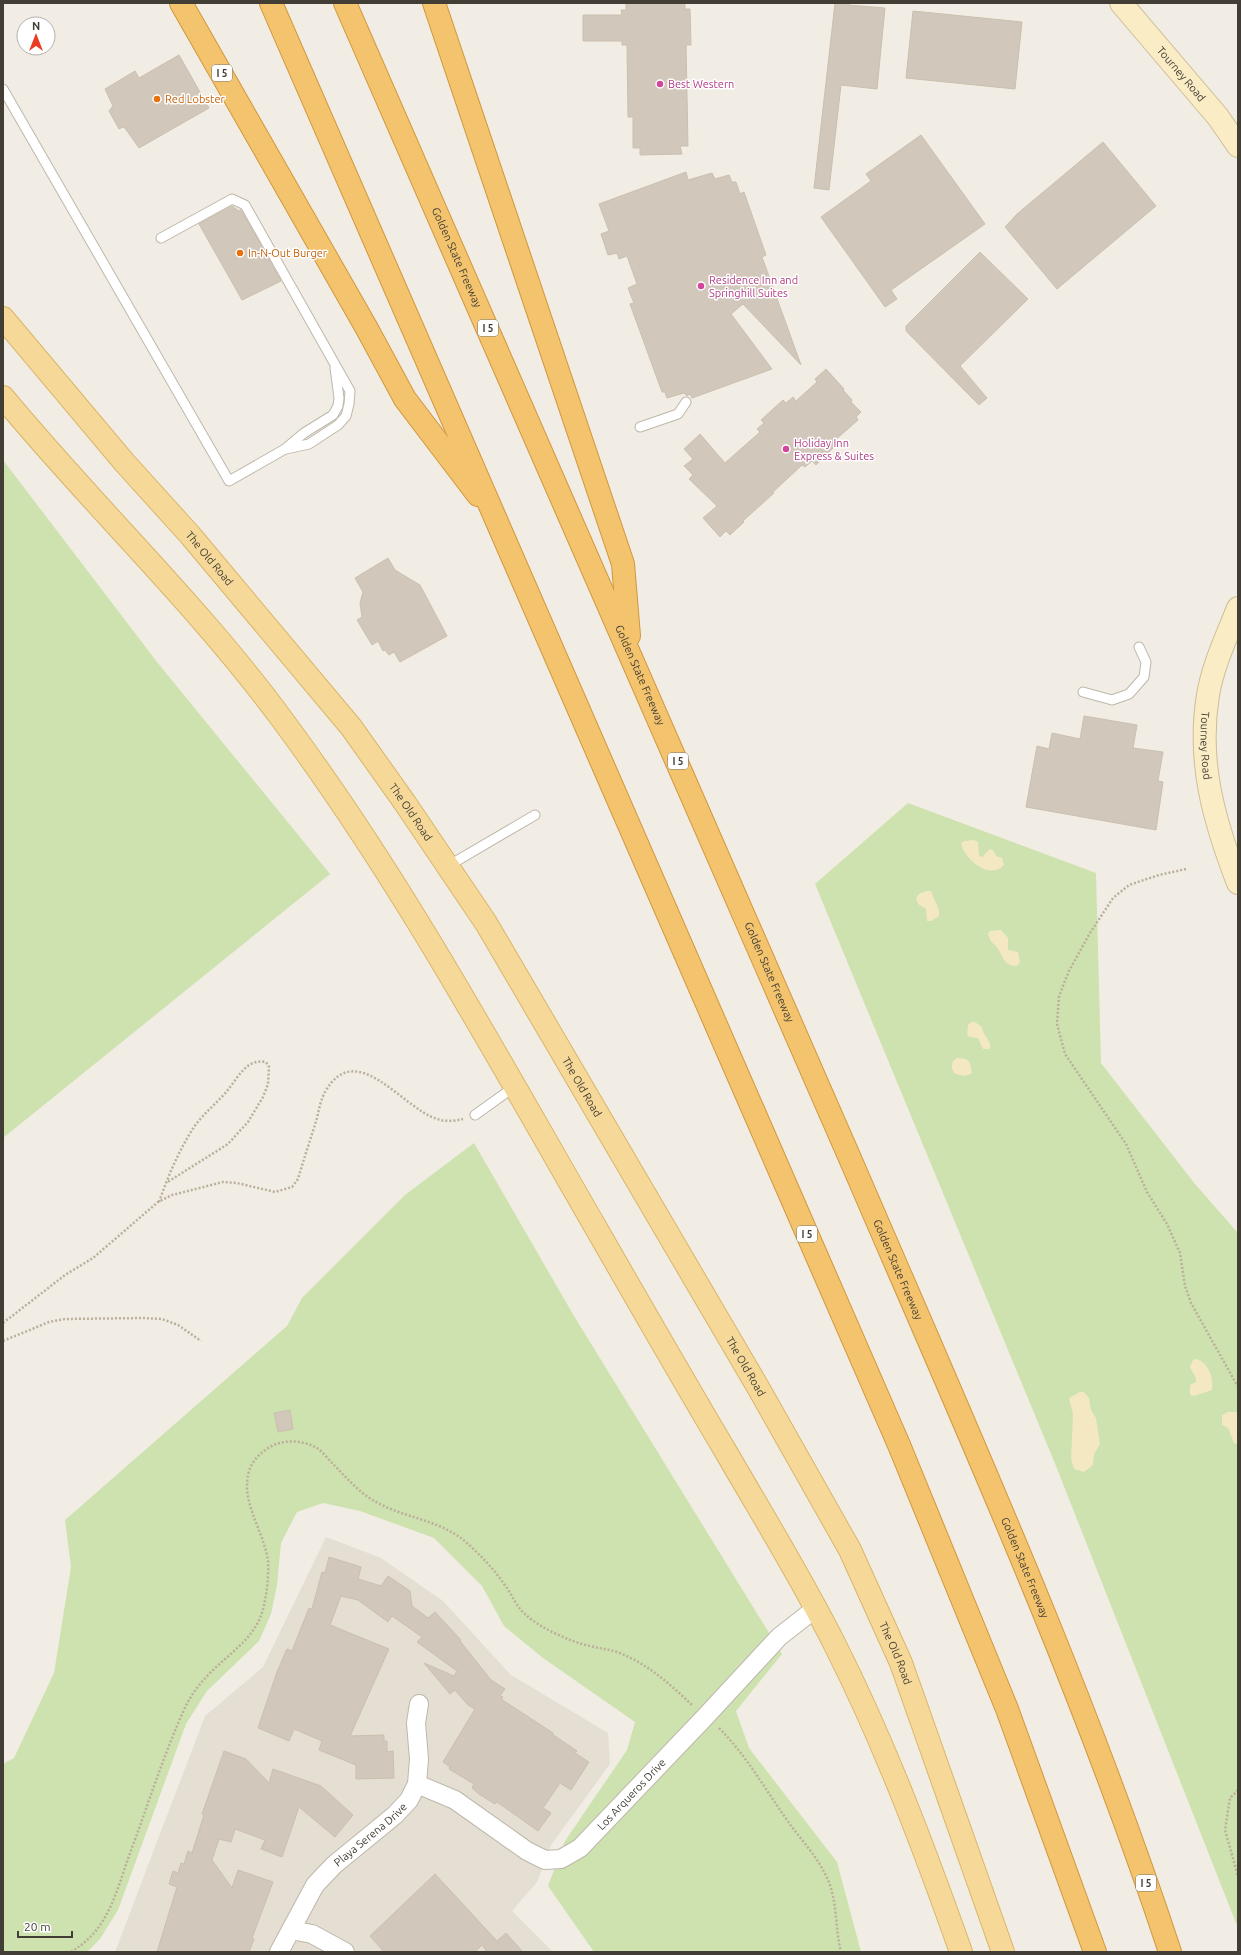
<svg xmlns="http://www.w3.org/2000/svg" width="1241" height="1955" font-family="Ubuntu,sans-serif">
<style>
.residential{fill:#e4ded3}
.green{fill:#cde2af}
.sand{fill:#f3e8c2}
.building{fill:#d1c8bb;stroke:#cbbfae}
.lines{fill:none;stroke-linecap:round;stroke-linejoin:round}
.lane-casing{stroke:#beb7ab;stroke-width:11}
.street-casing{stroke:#beb7ab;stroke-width:20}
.secondary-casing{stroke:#cdbe97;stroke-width:24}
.primary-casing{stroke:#dab569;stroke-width:24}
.highway-casing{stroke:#d1973e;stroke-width:24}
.path{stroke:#bcaf9a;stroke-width:2.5;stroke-dasharray:2 2;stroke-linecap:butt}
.lane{stroke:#fff;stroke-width:9}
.street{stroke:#fff;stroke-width:18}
.secondary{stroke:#faecc5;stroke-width:22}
.primary{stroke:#f6d998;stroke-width:22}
.highway{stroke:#f3c36d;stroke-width:22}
.hotel-dot{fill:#d1479c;stroke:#fff;stroke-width:1.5}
.food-dot{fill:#e8710a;stroke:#fff;stroke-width:1.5}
.labels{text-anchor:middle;stroke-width:3;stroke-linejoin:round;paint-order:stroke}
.shield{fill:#fff;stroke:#7b7772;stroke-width:1}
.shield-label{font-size:10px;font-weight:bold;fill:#423d35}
.street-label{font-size:11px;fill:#423d35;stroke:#fff}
.hotel-label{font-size:11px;fill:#b23c85;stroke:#fff;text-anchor:start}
.food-label{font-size:11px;fill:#c56008;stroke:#fff;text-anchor:start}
</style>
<rect width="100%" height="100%" fill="#f1ede4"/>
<path class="residential" d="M326,1537L381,1558L443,1601L511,1675L608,1733L610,1764L551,1845L537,1882L512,1911L553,1952H115L205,1716L263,1667Z"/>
<g class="green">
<path d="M3,460L157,662L330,874L3,1138Z"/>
<path d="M908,803L1096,873L1101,1063L1195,1184L1238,1233V1928L1056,1466L815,884Z"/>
<path d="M474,1143L574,1316L782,1654L736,1711L749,1748L837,1862L861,1952H594L548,1886L565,1841L627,1750L635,1722L543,1658L504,1626L482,1586L434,1538L360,1511L323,1503L297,1512L281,1543L277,1585L271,1614L259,1641L207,1691L186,1724L118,1910L100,1939L87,1952H3V1764L14,1758L54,1673L71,1567L65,1520L287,1326L302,1298L405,1195Z"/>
</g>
<g class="sand">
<path d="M974,840L978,842L979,856L982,857L990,849L993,850L996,856L1002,858L1004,865C990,881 964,859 961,843L964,841Z"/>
<path d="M926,891H931L939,910V916L931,921H927L926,909L918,904L916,898L919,894Z"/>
<path d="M1001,930L1008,938V950L1018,952L1020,962L1017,966C1004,966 1004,958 998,949C994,943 989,942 988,933L990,931Z"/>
<path d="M971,1022H975L982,1027C983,1036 992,1041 990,1049H983L978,1038L969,1037L967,1034L968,1025Z"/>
<path d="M957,1058L966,1059L970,1063L972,1073C966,1077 961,1076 954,1073C951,1067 950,1062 957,1058Z"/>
<path d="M1197,1359C1209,1363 1214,1379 1212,1390L1194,1396L1190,1395V1385L1196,1382V1378L1190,1367L1193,1360Z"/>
<path d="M1080,1392H1084L1089,1398L1091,1410L1096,1418L1100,1444L1094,1454L1093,1465L1084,1472L1074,1469L1071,1459L1073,1415L1069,1398Z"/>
<path d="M1228,1412H1238V1445L1234,1443L1228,1428L1222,1425V1415Z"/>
</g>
<g class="building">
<path d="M626,3H685V9H690L691,45H686L688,146H680L682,154L640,155V148H633V117H628L627,45H622V41H583V15H622L621,10H626Z"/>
<path d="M835,3H849V5L885,8L877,89L841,85L829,190L814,188Z"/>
<path d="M913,11L1022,22L1015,89L906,78Z"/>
<path d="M179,55L209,108L139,148L125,128H124L123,127L119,129L109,111L113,106L105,89L135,71L139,78Z"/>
<path d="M921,135L985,224L891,290L897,299L885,307L821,217L871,181L866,174Z"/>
<path d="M1103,142L1156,206L1057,289L1005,227L1017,214Z"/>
<path d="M686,172L688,180L712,173L715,179L729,175L732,182H736L740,194L744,192L766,255L762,257L801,365L743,304L731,314L772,369L692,398L690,394L687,396L684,393L667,398L665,392H662L630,304L634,303L628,288L637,284L627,256L619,259L617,253L608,255L601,234L609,231L599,204Z"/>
<path d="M232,206L239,211L241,210L281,281L242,300L199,224Z"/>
<path d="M980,252L1028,299L960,366L987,398L979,405L906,331V326Z"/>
<path d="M826,369L844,389L843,390L852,400L851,402L861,412L856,417L858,420L834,441L837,444L816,465L812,461L805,467L802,465L773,492L774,493L743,521L744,522L730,535L726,531L720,537L703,518L717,506L689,479L693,475L684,466L693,459L684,449L700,434L725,463L760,432L757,429L764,423L761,420L783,400L786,403L793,397L796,401L817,382L815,379Z"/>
<path d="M388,558L395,570L420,585L447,636L400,662L394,652L389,655L385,650L383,651L378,641L372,645L357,620L362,617L360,603L363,592L355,578Z"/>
<path d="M1084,716L1137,725L1133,748L1163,752L1158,781L1163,782L1156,830L1026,807L1037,746L1049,749L1052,733L1080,739Z"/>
<path d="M290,1410L293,1429L278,1432L274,1413Z"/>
<path d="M329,1557L361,1567L358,1579L381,1586L388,1576L410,1591L412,1606L428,1618L435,1612L461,1640L460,1641L491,1680L505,1689L500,1696L503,1697L501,1699L553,1733L552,1734L577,1751L575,1753L589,1762L571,1790L560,1783L543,1808L551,1813L538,1831L497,1802L495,1804L479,1794L472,1788L474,1784L449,1769L450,1767L443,1762L475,1709L468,1705L455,1690L450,1694L424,1663L454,1676L457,1671L417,1642L422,1637L392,1616L388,1622L358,1600L341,1596L330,1625L389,1649L350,1736L384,1735V1741H387V1752L393,1751L394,1778L356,1779V1765L319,1750L322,1741L294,1729L289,1741L258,1728L277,1672L287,1649L292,1651L309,1608L312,1609L322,1572L325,1573Z"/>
<path d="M224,1751L246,1759L269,1783L273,1769L321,1786L353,1815L335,1837L299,1807L282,1857L261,1849L265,1840L235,1829L231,1842L219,1839L212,1860L232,1888L238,1870L273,1882L252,1938L254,1939L249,1952H157L177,1887L169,1884L173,1871L178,1873L181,1863L184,1864L188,1851L192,1853L204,1815L202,1814Z"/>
<path d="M435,1874L497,1941L506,1933L523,1952H484L486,1950L482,1945L475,1952H384L370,1936Z"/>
</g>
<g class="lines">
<g class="lane-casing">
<g id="lane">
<path d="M3,89L229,481L285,449L304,433L333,415L338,406L339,398L335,368"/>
<path d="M161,238L232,199L245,205L350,391L349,404L346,416L338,425L309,444L286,449"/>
<path d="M640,427L678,414L686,402"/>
<path d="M1083,692L1112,700L1129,694L1144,677L1146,662L1139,647"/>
<path d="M448,866L535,815"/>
<path d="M475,1115L514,1087"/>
</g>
</g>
<g class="street-casing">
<g id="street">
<path id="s1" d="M417,1784L455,1800L527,1851L545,1860L561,1859L580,1848L706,1716L779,1637L816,1608"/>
<path d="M291,1930L312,1934L345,1952"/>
<path id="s2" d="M279,1952L315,1885L334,1865L395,1815L409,1800L417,1784L419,1759L416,1723L419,1704"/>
</g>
</g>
<g class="secondary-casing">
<g id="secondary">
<path id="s3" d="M1121,3L1218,117L1238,146"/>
<path id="s4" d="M1238,608C1227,636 1213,665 1208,695C1197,762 1214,821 1238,883"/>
</g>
</g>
<g class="primary-casing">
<g id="primary">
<path id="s5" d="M3,318L124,462L190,535L351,727L405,803L486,923L759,1389L850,1550L901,1663L1003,1952"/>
<path d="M3,397C93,506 197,604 281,718C401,879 496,1055 596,1228C639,1303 682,1378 726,1452C763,1516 802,1579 835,1645C885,1744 924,1848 961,1952"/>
</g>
</g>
<g class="highway-casing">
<g id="highway">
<path d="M181,3L366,327L405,399L478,495"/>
<path d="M271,3L899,1445L1007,1709L1095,1952"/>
<path id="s6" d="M345,3C515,389 685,775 852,1163C964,1423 1081,1682 1170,1952"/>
<path d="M434,3L623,564L629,636"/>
</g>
</g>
<g class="path">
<path d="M1186,869L1159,875L1129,885L1113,898L1090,933L1069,971L1059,996L1057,1024L1065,1054L1126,1144L1147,1192L1167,1224L1180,1253L1185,1286L1191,1303L1238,1387"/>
<path d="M159,1202C168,1176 179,1150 194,1127C203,1114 217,1103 227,1091C238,1078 246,1058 266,1062L269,1067L268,1084L263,1097L248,1122L228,1144L166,1183"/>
<path d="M3,1323L65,1275L93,1258L158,1202L172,1195L223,1182L237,1183L275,1192L292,1187L298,1179C304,1158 311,1138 317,1118C319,1109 321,1099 325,1092C356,1037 402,1108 437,1119C445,1122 455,1121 463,1119"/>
<path d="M3,1341L49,1322L65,1319L144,1318L162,1319L178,1325L201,1341"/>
<path d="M719,1728C746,1755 765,1789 787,1820C803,1843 825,1864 832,1892C837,1912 836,1932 841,1952"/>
<path d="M1238,1790L1230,1798L1225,1830L1238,1876"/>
<path d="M71,1952C84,1944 94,1935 102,1922C115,1902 121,1878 129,1856C147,1808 162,1759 183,1712C190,1696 199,1684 211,1672C232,1651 258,1636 264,1605C267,1591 269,1575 268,1561C264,1531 240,1502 249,1471C252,1461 261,1452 270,1447C284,1439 303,1440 317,1448C323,1452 328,1459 333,1464C347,1478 360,1494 378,1503C408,1519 441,1520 467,1543C481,1556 494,1569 504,1584C512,1594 516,1607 526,1615C540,1628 571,1642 590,1646C601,1649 611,1649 622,1654C649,1665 671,1685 692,1705"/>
</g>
<use href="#lane" class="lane"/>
<use href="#street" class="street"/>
<use href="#secondary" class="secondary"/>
<use href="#primary" class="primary"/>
<use href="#highway" class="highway"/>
</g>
<g class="hotel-dot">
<circle cx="660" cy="84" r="4"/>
<circle cx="701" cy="286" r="4"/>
<circle cx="786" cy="449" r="4"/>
</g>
<g class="food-dot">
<circle cx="157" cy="99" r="4"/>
<circle cx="240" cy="253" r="4"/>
</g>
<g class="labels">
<g class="shield">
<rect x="212" y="65" width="20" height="16" rx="3"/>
<rect x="478" y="320" width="20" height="16" rx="3"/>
<rect x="668" y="753" width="20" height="16" rx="3"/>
<rect x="797" y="1226" width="20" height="16" rx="3"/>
<rect x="1136" y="1875" width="20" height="16" rx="3"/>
</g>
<g class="shield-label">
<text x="222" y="77">I 5</text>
<text x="488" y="332">I 5</text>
<text x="678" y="765">I 5</text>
<text x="807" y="1238">I 5</text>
<text x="1146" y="1887">I 5</text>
</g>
<g class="street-label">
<text dy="4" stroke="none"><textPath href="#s3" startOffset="93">Tourney Road</textPath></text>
<text dy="4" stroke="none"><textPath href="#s6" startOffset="278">Golden State Freeway</textPath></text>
<text dy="4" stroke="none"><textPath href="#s5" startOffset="317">The Old Road</textPath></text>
<text dy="4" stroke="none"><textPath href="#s6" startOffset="734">Golden State Freeway</textPath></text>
<text dy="4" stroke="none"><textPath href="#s4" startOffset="143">Tourney Road</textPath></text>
<text dy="4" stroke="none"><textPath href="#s5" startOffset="641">The Old Road</textPath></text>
<text dy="4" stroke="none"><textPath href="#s6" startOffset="1058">Golden State Freeway</textPath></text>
<text dy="4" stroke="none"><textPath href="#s5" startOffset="965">The Old Road</textPath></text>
<text dy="4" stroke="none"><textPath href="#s6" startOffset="1382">Golden State Freeway</textPath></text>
<text dy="4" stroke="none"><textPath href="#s5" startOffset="1289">The Old Road</textPath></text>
<text dy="4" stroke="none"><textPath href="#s6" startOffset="1706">Golden State Freeway</textPath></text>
<text dy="4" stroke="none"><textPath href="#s5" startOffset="1613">The Old Road</textPath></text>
<text dy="4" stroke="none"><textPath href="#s1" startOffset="262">Los Arqueros Drive</textPath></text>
<text dy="4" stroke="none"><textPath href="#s2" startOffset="151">Playa Serena Drive</textPath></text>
</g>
<g class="hotel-label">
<text x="668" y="88">Best Western</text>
<text x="709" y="284">Residence Inn and<tspan x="709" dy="13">Springhill Suites</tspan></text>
<text x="794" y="447">Holiday Inn<tspan x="794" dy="13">Express &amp; Suites</tspan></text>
</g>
<g class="food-label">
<text x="165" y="103">Red Lobster</text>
<text x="248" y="257">In-N-Out Burger</text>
</g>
</g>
<rect width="1241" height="1955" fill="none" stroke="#423d35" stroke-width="8"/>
<g transform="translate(36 36)"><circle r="19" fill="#ffffff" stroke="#b3b1ae"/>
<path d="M0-3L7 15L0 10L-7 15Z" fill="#e93c22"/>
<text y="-6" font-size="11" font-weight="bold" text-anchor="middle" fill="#423d35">N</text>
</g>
<path d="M18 1931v6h54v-6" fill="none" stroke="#423d35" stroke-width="2"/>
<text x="24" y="1931" font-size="12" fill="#423d35" stroke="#ffffff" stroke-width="3" paint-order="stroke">20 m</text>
</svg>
